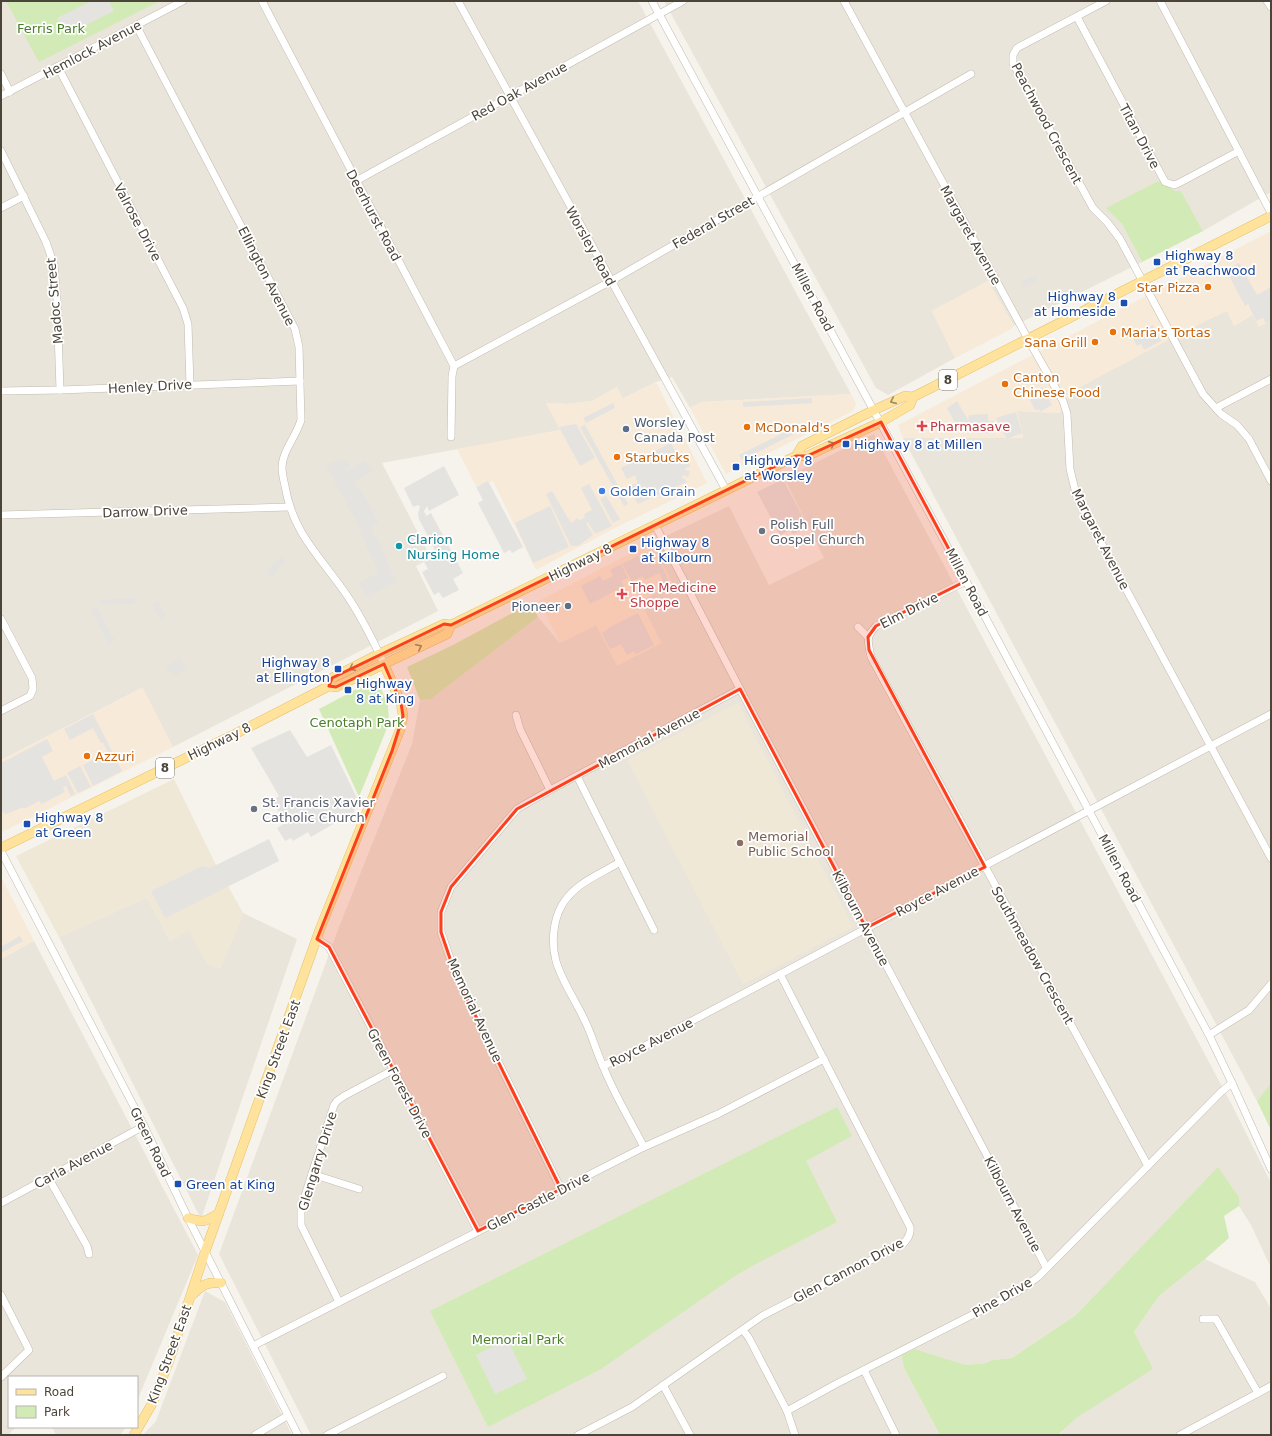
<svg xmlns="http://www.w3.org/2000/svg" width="1272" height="1436" font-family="'DejaVu Sans',sans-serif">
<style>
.residential{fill:#eae5da}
.commercial{fill:#f7ead8}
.education{fill:#efe8d6}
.green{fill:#d2eab5}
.parking{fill:#e5e3e0}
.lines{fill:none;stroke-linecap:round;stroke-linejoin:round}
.minor-casing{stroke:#c2bbae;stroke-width:8}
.major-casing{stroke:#e6c16a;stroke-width:10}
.minor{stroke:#fff;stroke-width:7}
.major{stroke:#ffe39c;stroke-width:9}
.oneway{stroke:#9c8c66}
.marked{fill:#fc3f1d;fill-opacity:0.2;stroke:#fc3f1d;stroke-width:3;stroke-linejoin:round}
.transit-dot{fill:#1a4fb4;stroke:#fff;stroke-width:1.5}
.food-dot{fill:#e8710a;stroke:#fff;stroke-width:1.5}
.health-dot{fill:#e0444e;stroke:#fff;stroke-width:1.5}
.service-dot{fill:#5c6f8a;stroke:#fff;stroke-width:1.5}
.shop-dot{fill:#3f7fe0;stroke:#fff;stroke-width:1.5}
.worship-dot{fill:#6b7280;stroke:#fff;stroke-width:1.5}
.culture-dot{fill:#0f9aa8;stroke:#fff;stroke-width:1.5}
.education-dot{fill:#8d6e63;stroke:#fff;stroke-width:1.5}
.labels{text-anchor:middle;stroke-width:3.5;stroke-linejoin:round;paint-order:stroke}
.shield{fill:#fff;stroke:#817c74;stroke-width:1}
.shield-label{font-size:12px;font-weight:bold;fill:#4b4439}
.park-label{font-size:13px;fill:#4a7f2a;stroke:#fff}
.street-label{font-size:13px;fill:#4b4439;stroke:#fff}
.transit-label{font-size:13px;fill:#164399;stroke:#fff;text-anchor:start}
.food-label{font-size:13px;fill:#c56008;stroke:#fff;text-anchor:start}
.service-label{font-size:13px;fill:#4e5e75;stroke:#fff;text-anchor:start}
.health-label{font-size:13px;fill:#be3a42;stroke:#fff;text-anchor:start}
.shop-label{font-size:13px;fill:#366cbe;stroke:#fff;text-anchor:start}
.worship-label{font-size:13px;fill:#5b616d;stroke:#fff;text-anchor:start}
.culture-label{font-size:13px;fill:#0d838f;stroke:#fff;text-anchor:start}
.education-label{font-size:13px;fill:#785e54;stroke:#fff;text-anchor:start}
</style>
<rect width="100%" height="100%" fill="#f6f3ec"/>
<g class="residential">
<path d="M1,1H638L851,394L702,402L690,408L672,377L656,382L622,399L617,387L592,401L567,404L546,403L561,430L382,463L431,558L416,566L438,611L173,747L142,688L1,760Z"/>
<path d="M664,1H1271V192L1203,231L1181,191H1175L1169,189L1158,181L1107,208L1122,224L1142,262L1014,326L988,281L932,311L955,358L888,395L876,388Z"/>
<path d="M1227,310L1234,326L1252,315L1271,321V1083L1257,1101L903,438H1023L1017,411L1060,413L1070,392L1181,333Z"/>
<path d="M874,434L1233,1107L1271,1183V1268L1251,1225L1239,1206V1197L1218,1168L1076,1315L1012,1358L992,1360L986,1363L966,1365L915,1349L904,1368L940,1435H311L219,1254L339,927L412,744L420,700L431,699L538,617L560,643L596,625L661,643L640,601L663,589L676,591L651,543L729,506L769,585L824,558L784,478Z"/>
<path d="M147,897L170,941L189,930L207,963L220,968L243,913L297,939L201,1219L59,937Z"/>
<path d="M34,941L198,1255L137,1401V1377H9V1427H16L8,1435H1V959Z"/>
<path d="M1205,1259L1255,1282L1271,1309V1435H1059L1075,1418L1159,1296Z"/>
<path d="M205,1291L225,1302L292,1435H143L156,1421Z"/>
<path d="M52,1427H126L120,1435H56Z"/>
</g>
<g class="commercial">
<path d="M1271,231V321L1259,327L1252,315L1234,326L1227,311L1181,333L1071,392L1060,413L1017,411L1023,438H903L898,425Z"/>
<path d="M988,281L1014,326L1011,329L955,358L932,311Z"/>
<path d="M656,382L707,483L615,528L536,570L493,481L476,486L457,449L560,430L546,403L567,404L592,401L617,387L623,398Z"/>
<path d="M851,394L856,404L853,411L726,474L690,408L702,402Z"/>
<path d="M651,543L676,592L666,596L662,589L640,601L661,643L617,666L596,625L560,643L539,601Z"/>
<path d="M143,688L173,747L4,831L1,830V760Z"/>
<path d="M1,877L34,941L1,959Z"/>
</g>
<g class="education">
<path d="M738,703L853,927L743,984L627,760Z"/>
<path d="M174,779L215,863L243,913L220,968L207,964L189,931L170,941L147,897L59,937L16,856Z"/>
</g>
<g class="green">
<path d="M6,1H160L39,62Z"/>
<path d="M1158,181L1175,191H1181L1203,231L1142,262L1122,224L1106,208Z"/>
<path d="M531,603L538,617L431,699L420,700L407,667L453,645Z"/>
<path d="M370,682H375L380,686L388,705L389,723L359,797L319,709Z"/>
<path d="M1271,1083V1130L1257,1101Z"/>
<path d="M837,1107L852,1136L806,1161L837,1222L752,1266L735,1276L601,1369L488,1427L430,1311Z"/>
<path d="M1218,1167L1239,1197V1206L1224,1216L1229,1238L1205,1259L1159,1296L1134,1332L1153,1369L1076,1418L1058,1435H940L904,1368L902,1355L915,1349L966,1365L986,1363L992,1360L1012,1358L1076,1315Z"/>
</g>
<g class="parking">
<path d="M91,1H109L114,11L66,35L57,18Z"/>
<path d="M1239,263L1257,295L1271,287V321L1266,324L1263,318L1256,321L1248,304L1245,306L1226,270Z"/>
<path d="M1036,275L1038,280L1023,288L1020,282Z"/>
<path d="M1153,325L1161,341L1144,350L1141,344L1137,346L1132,336Z"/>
<path d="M1042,387L1052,405L1040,412L1039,409L1035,410L1030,400L1031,399L1029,395Z"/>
<path d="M812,398V403L743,407V402Z"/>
<path d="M957,401L968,420L969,415L988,414V421H994V433L960,432L947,408Z"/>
<path d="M613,403L615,408L586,423L583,418Z"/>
<path d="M1016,412L1022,433L1007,439L996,418Z"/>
<path d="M576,424L595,458L580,466L559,427Z"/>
<path d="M585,425L628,504L624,506L580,427Z"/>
<path d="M799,425L802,430L742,460L739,455Z"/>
<path d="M671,443L678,457L684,455L690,466L685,469V470L690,471L688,477L683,475L682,477L687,482L638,504L628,486L637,483V481L635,475L627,479L621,468Z"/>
<path d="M338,460L347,461L350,466L344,469L349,476L350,475L347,471L365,460L373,471L356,480L355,490L360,488L379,524L372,527L373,533L375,538L377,537L390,568L397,582L367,597L359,583L379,572L362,537L361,531L326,465Z"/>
<path d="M444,466L459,495L429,511L427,506L424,511L426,516L431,513L463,573L453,579L459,590L443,598L439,592L434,595L422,572L428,569L424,562L438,556L419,519L418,514L420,507L418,505L413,507L404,488Z"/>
<path d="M783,479L808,527L793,534L790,530L780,535L757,492Z"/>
<path d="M488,481L523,547L512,553L510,550L504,553L478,503L483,500L476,487Z"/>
<path d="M589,484L612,526L595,534L588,522L586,523L593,535L578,546H571L546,494L552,491L571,523L578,518L579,521L585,517L584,514L592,510L581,488Z"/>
<path d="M606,496L620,519L613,523L600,499Z"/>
<path d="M550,506L569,547L533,563L515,523Z"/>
<path d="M811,513L827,543L821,546L805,516Z"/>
<path d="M643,555L656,560L654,565L660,562L674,592L667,596L663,589L666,587L659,573L645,580L643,576L632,581L622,564L638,556L641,561Z"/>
<path d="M281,557L286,561L270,578L265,573Z"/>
<path d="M621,564L628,578L621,581L624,586L590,604L581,586L600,576L603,581L613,576L610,570Z"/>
<path d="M135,598V604L100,605V600Z"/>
<path d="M158,601L166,616L160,619L153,604Z"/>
<path d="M97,607L115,641L108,644L91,610Z"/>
<path d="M638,613L654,645L636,654L634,651L627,655L621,644L610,649L602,633L608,629V628Z"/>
<path d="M181,659L186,669L174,676L171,672L169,673L166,666Z"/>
<path d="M93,714L122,771L93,786L83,765L108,752L103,743H101L93,728L70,740L64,729Z"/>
<path d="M290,730L307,757L331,745L357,798L354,812L311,837L308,832L293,841L291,838L285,841L277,828L285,823L272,801L279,796L251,748Z"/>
<path d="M47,739L53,751L42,757L54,781L66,775L75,794L71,796L66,786L63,787L65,792L42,804L39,801L26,808H21L6,814L1,811V763Z"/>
<path d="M80,766L91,787L78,793L67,773Z"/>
<path d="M269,839L279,861L165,918L151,891L202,866L210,868Z"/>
<path d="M20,936L23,941L1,953V947Z"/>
<path d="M507,1339L527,1379L495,1394L476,1355Z"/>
</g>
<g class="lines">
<g class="minor-casing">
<g id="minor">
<path d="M262,1L454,366L452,376L451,437"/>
<path d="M458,1L726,490"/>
<path d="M652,1L966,581L1209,1035L1232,1083L1271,1169"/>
<path d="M844,1L1028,339L1063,401L1067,414L1070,469L1077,498L1271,858"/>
<path d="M1106,1L1017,48L1013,55V63L1093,208L1107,222L1120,239L1203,394L1221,414L1237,425L1249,439L1271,481"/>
<path d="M1160,1L1271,213"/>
<path d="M1267,1L1271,7"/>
<path d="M1077,17L1165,182L1174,185L1179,183L1239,151"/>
<path d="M136,25L295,329L299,347L301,420C296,437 282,451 282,468C282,474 284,481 285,486C293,534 320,556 346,594C361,616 373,640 384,664"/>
<path d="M58,67L183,308L188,324L190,385"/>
<path d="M1,74L10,92"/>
<path d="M1,96L183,1"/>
<path d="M1,151L46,242L54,265L57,300L60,390"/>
<path d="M356,181L683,1"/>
<path d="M1,208L24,196"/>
<path d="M454,366L611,281L971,74"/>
<path d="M1,391L60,390L300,381"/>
<path d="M1216,408L1271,379"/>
<path d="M1,515L289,507"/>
<path d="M655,525L740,689L1046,1267"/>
<path d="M966,581L876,626C865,638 868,641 871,657L1148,1166"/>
<path d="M1,619L32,678L33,689L30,696L1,711"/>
<path d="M858,627L868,637"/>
<path d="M516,715L520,729L550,790"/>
<path d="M577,776L654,930"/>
<path d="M1,851L144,1126L188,1218L298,1435"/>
<path d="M620,862C599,875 575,883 562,905C553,921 551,943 556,961C562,982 576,1001 585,1021C592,1035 596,1051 603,1066C614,1094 630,1120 644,1147"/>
<path d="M317,939L329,947L478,1231"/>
<path d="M1209,1035L1249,1010L1271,984"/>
<path d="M603,1066L637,1050L1271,714"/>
<path d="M312,1174L359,1189"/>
<path d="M48,1177L87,1246L89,1254"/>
<path d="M561,1189L456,976L441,932V912L451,887L517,809L550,790L740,689"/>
<path d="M1,1203L144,1126"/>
<path d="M1,1295L29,1350L1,1377"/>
<path d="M339,1302L301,1225V1208L334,1105L337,1101L344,1096L393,1070"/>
<path d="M1203,1319H1216L1258,1393"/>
<path d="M743,1330L749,1338L787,1411L795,1435"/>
<path d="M253,1346L644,1147L718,1114L824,1059"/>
<path d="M864,1370L896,1435"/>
<path d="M663,1385L690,1435"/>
<path d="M787,1411L836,1384L1017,1292L1038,1277L1221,1092L1232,1083"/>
<path d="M255,1435L287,1416"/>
<path d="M327,1435L443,1376"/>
<path d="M578,1435L632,1407L762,1316L904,1243C908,1238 911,1234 910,1227L780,974"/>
<path d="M1180,1435L1271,1386"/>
</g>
</g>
<g class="major-casing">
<g id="major">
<path d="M796,456L802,446L874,410L905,396L913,397L1271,216"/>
<path d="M329,686L332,678L379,654L444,624L451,625"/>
<path d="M1,848L233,735L329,686L336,687L447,634L451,625L796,456H807L881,422L910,405L913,397"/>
<path d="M188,1218C204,1223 205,1222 219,1213"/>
<path d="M192,1295C202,1285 206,1282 221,1283"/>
<path d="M134,1435L153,1402L169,1361L205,1252L320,929L400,730L403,716L401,703L384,664"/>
</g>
</g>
<use href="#minor" class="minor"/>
<use href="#major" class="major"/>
</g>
<defs><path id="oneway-chevron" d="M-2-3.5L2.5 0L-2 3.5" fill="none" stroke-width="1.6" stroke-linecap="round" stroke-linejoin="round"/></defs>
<g class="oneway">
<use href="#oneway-chevron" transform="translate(893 401) rotate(156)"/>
<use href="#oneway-chevron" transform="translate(832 444) rotate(-25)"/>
<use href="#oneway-chevron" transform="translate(419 647) rotate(-26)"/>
<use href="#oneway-chevron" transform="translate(352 668) rotate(153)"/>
</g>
<path class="marked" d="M881,422L966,581L876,626L868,637L869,650L985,867L866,928L740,689L517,809L451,887L441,912V932L456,976L561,1189L478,1231L329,947L317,939L392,751L403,716L401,703L384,664L336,687L329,686L332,678L444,624L451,625L796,456H807Z"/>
<g class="transit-dot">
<rect x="1153" y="258" width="8" height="8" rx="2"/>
<rect x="1120" y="299" width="8" height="8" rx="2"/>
<rect x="842" y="440" width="8" height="8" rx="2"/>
<rect x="732" y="463" width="8" height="8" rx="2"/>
<rect x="629" y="545" width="8" height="8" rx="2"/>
<rect x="334" y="665" width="8" height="8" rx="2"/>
<rect x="344" y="686" width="8" height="8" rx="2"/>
<rect x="23" y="820" width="8" height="8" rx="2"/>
<rect x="174" y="1180" width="8" height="8" rx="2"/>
</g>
<g class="food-dot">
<circle cx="1208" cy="287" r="4"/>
<circle cx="1113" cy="332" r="4"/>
<circle cx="1095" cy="342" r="4"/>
<circle cx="1005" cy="384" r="4"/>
<circle cx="747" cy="427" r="4"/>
<circle cx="617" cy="457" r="4"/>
<circle cx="87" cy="756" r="4"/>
</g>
<g class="health-dot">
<path d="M920 420h4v4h4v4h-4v4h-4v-4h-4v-4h4z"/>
<path d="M620 588h4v4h4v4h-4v4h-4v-4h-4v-4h4z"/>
</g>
<g class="service-dot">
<circle cx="626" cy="429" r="4"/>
<circle cx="568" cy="606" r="4"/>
</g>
<circle class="shop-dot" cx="602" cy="491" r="4"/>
<g class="worship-dot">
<circle cx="762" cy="531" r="4"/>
<circle cx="254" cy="809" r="4"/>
</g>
<circle class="culture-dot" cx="399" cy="546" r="4"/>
<circle class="education-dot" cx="740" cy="843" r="4"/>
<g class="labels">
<g class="shield">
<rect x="939" y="370" width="18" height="20" rx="3"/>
<rect x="156" y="758" width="18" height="20" rx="3"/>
</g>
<g class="shield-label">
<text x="948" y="384">8</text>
<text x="165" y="772">8</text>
</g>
<g class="park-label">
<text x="51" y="33">Ferris Park</text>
<text x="357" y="727">Cenotaph Park</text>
<text x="518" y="1344">Memorial Park</text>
</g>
<g class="street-label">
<text transform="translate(92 49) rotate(-28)" y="5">Hemlock Avenue</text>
<text transform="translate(519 91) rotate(-29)" y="5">Red Oak Avenue</text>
<text transform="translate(1047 123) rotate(62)" y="5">Peachwood Crescent</text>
<text transform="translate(1140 136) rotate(62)" y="5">Titan Drive</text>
<text transform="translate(374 215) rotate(62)" y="5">Deerhurst Road</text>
<text transform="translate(138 222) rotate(62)" y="5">Valrose Drive</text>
<text transform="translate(713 222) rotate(-30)" y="5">Federal Street</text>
<text transform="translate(971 235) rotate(61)" y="5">Margaret Avenue</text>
<text transform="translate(591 246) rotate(61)" y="5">Worsley Road</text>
<text transform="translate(267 276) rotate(63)" y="5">Ellington Avenue</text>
<text transform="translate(813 297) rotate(62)" y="5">Millen Road</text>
<text transform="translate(54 301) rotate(-95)" y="5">Madoc Street</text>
<text transform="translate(150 386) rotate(-3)" y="5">Henley Drive</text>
<text transform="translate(145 511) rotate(-2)" y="5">Darrow Drive</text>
<text transform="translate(1101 539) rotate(63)" y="5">Margaret Avenue</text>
<text transform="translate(580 562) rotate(-26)" y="5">Highway 8</text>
<text transform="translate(967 582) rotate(62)" y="5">Millen Road</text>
<text transform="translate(909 610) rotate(-27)" y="5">Elm Drive</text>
<text transform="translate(649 738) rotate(-28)" y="5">Memorial Avenue</text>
<text transform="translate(219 741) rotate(-26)" y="5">Highway 8</text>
<text transform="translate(1120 868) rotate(62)" y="5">Millen Road</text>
<text transform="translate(937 891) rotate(-28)" y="5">Royce Avenue</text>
<text transform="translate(861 918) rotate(62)" y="5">Kilbourn Avenue</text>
<text transform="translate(1033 955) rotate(61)" y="5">Southmeadow Crescent</text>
<text transform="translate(475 1010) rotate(65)" y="5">Memorial Avenue</text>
<text transform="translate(651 1042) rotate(-27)" y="5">Royce Avenue</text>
<text transform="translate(278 1049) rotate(-70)" y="5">King Street East</text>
<text transform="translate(400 1083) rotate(62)" y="5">Green Forest Drive</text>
<text transform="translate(151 1142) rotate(64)" y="5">Green Road</text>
<text transform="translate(317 1161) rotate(-73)" y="5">Glengarry Drive</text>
<text transform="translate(73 1164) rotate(-28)" y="5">Carla Avenue</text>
<text transform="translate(538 1201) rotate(-27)" y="5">Glen Castle Drive</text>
<text transform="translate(1013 1204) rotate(62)" y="5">Kilbourn Avenue</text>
<text transform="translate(848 1270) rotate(-28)" y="5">Glen Cannon Drive</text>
<text transform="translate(1002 1297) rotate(-30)" y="5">Pine Drive</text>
<text transform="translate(169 1354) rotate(-70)" y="5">King Street East</text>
</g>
<g class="transit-label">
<text x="1165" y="260">Highway 8<tspan x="1165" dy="15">at Peachwood</tspan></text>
<text x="1116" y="301" text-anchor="end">Highway 8<tspan x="1116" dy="15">at Homeside</tspan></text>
<text x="854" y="449">Highway 8 at Millen</text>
<text x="744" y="465">Highway 8<tspan x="744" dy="15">at Worsley</tspan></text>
<text x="641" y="547">Highway 8<tspan x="641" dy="15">at Kilbourn</tspan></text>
<text x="330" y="667" text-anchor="end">Highway 8<tspan x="330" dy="15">at Ellington</tspan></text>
<text x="356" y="688">Highway<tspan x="356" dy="15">8 at King</tspan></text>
<text x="35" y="822">Highway 8<tspan x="35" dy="15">at Green</tspan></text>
<text x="186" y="1189">Green at King</text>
</g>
<g class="food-label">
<text x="1200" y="292" text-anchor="end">Star Pizza</text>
<text x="1121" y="337">Maria's Tortas</text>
<text x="1087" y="347" text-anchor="end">Sana Grill</text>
<text x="1013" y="382">Canton<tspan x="1013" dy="15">Chinese Food</tspan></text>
<text x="755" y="432">McDonald's</text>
<text x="625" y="462">Starbucks</text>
<text x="95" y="761">Azzuri</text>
</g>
<g class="service-label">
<text x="634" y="427">Worsley<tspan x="634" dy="15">Canada Post</tspan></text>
<text x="560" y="611" text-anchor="end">Pioneer</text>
</g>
<g class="health-label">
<text x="930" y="431">Pharmasave</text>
<text x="630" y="592">The Medicine<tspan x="630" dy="15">Shoppe</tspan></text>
</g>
<g class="shop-label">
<text x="610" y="496">Golden Grain</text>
</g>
<g class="worship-label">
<text x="770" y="529">Polish Full<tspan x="770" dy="15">Gospel Church</tspan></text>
<text x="262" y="807">St. Francis Xavier<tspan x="262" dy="15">Catholic Church</tspan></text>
</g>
<g class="culture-label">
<text x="407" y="544">Clarion<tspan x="407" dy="15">Nursing Home</tspan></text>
</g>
<g class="education-label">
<text x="748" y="841">Memorial<tspan x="748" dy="15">Public School</tspan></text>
</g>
</g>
<rect width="1272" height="1436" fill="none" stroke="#4b4439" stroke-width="4"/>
<rect x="8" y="1376" width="130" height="52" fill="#ffffff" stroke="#b7b4b0"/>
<rect x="16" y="1389" width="20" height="6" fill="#ffe39c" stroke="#b7b4b0"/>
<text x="44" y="1396" font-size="12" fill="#4b4439">Road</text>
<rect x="16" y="1406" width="20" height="12" fill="#d2eab5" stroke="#b7b4b0"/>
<text x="44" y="1416" font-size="12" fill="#4b4439">Park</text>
</svg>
